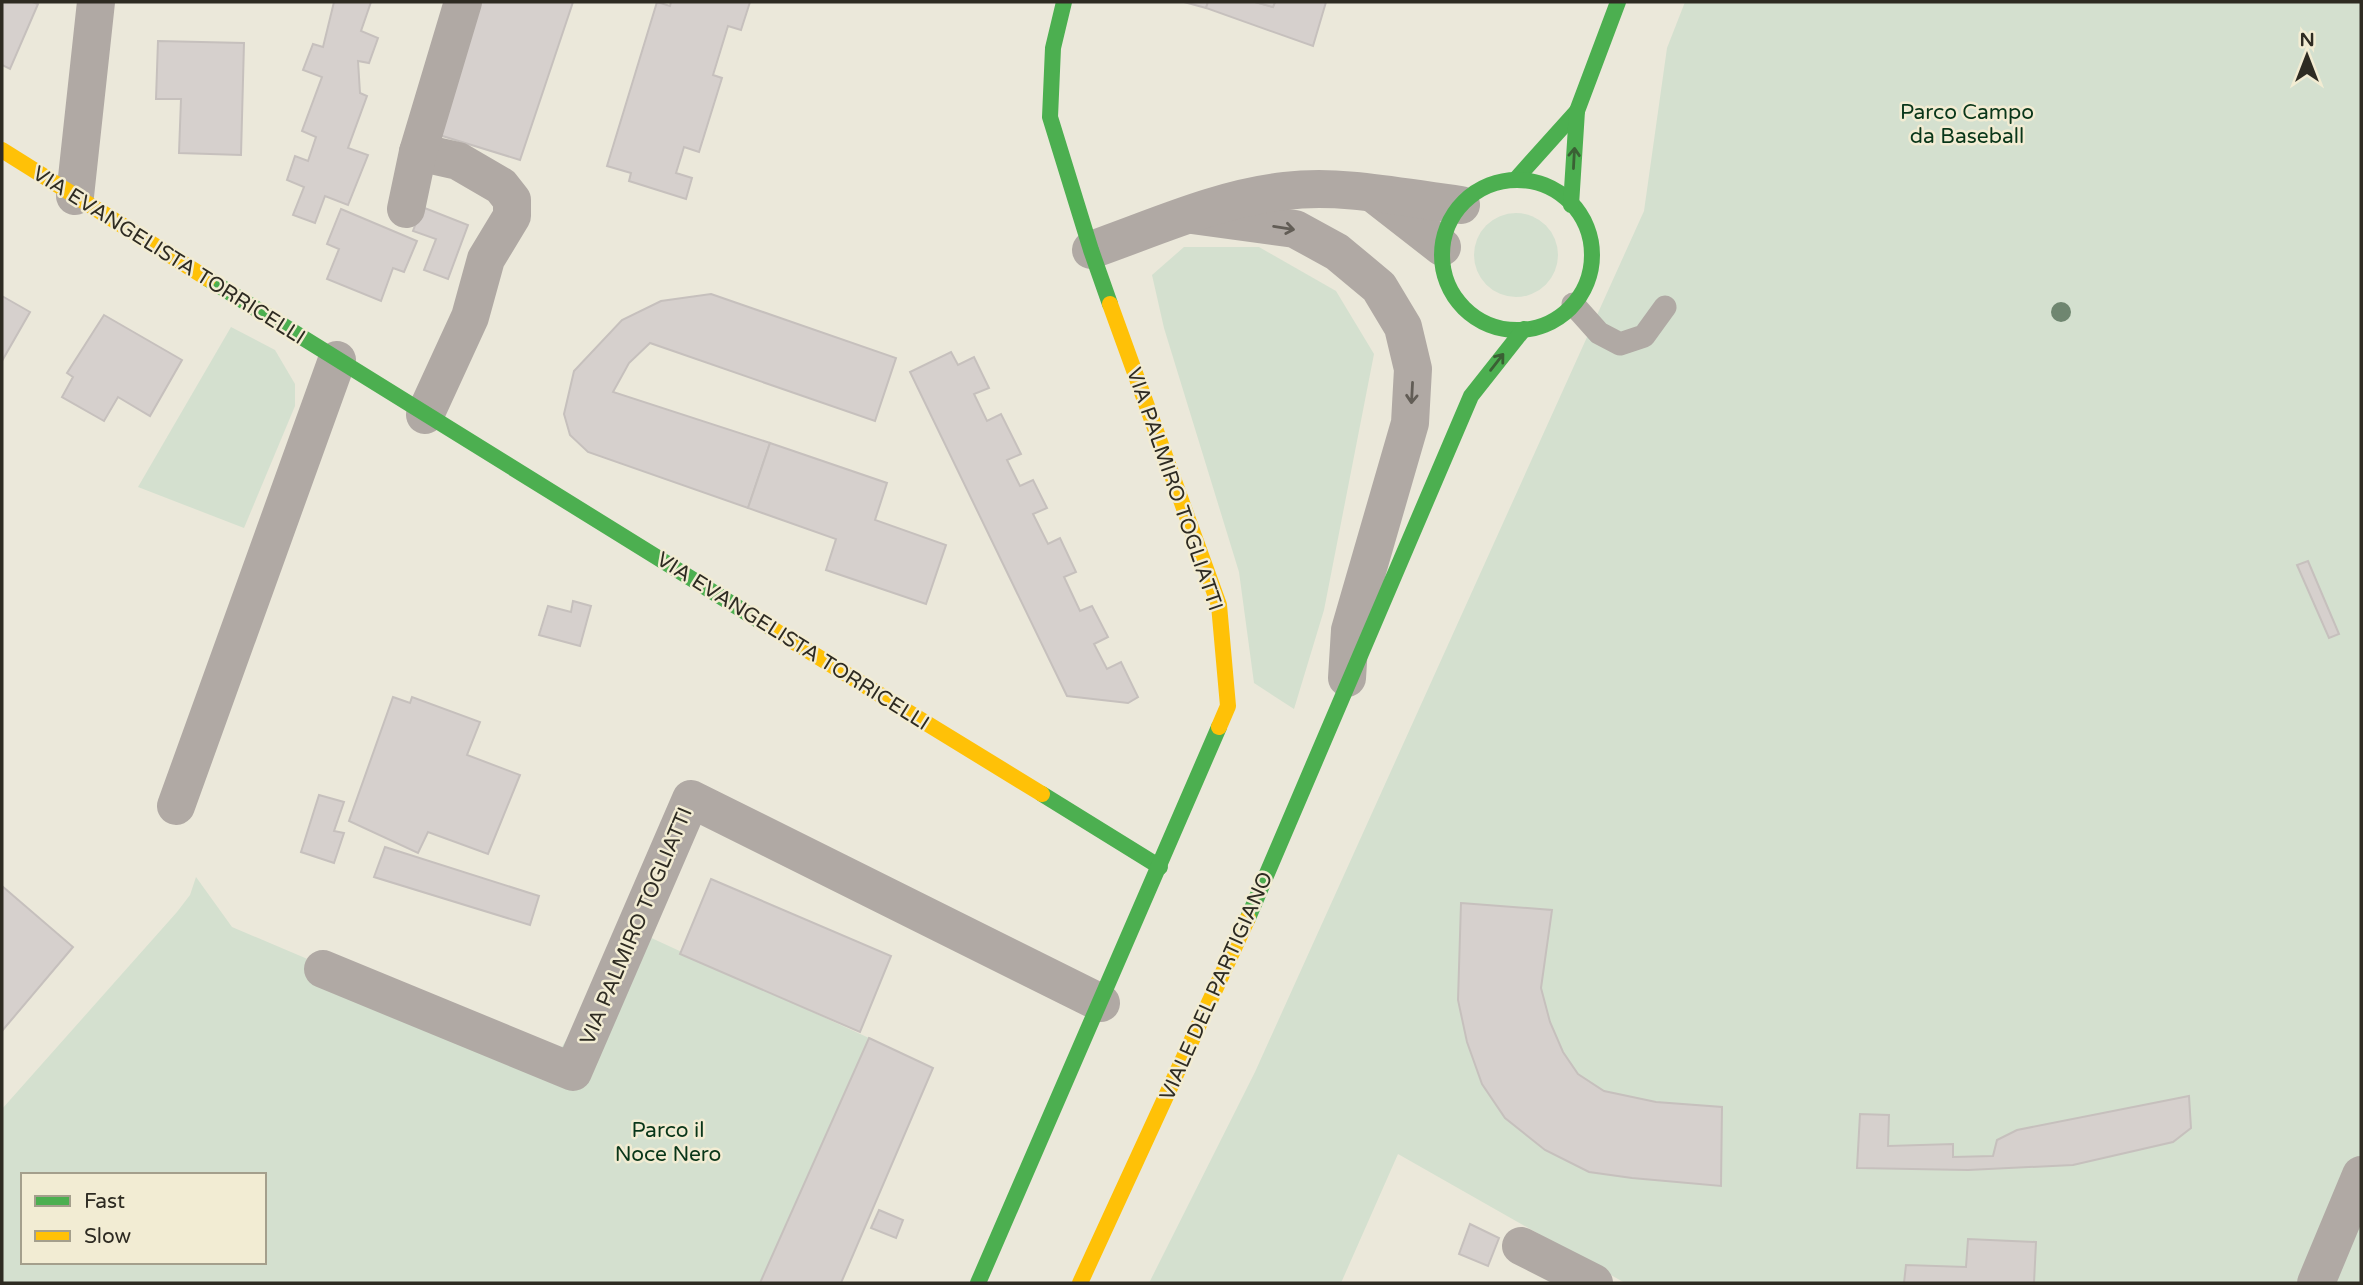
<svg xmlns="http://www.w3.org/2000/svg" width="2363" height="1285" font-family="'Varela Round',sans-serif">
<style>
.green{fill:#d4e0cf;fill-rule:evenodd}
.building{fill:#d6d0cd;stroke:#c6c0bd;stroke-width:2}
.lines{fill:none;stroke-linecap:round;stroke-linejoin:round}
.lane{stroke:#b0a9a4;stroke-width:23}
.street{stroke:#b0a9a4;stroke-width:38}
.fast{stroke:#4caf50;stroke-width:16}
.slow{stroke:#ffc107;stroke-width:16}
.tree{fill:#6f8670}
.oneway{stroke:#3a6034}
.oneway2{stroke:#625d56}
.labels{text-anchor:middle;stroke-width:5;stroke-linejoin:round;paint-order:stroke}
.park-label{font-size:21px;fill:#093619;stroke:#f2ecd3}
.street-label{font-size:21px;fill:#2e2b22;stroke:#f2ecd3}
</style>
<rect width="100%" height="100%" fill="#ebe8da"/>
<g class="green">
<path d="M1685,2H2361L2360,1283H1625L1398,1154L1341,1283H1149L1255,1072L1644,211L1667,48Z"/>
<circle cx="1516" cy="255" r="42"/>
<path d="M1184,247H1259L1336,291L1374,354L1324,610L1294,709L1254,683L1239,572L1164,328L1152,275Z"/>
<path d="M231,327L275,350L295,384V406L244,528L138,487Z"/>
<path d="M196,877L232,927L552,1063L634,930L869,1038L760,1283H2V1109L177,912L190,895ZM23,1175H264V1262H23Z"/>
</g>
<g class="building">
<path d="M2,2H32L38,4L10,69L2,65Z"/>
<path d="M334,2H371L361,31L378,38L369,63L358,61L360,93L367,96L348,148L368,155L348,205L325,196L315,223L293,215L304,187L287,180L295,156L308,161L316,137L302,131L322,77L303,70L313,44L323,47Z"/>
<path d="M479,2H573L520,160L436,134Z"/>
<path d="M657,2L670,6L671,2H750L741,30L728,26L713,75L722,78L699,152L684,147L676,173L692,178L686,199L629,181L631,173L607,166Z"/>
<path d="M1184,2H1208L1206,8Z"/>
<path d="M1208,2H1255L1273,7L1275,2H1326L1313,46L1206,8Z"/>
<path d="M1255,2H1275L1273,7Z"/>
<path d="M158,41L244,43L241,155L179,153L181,99H156Z"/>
<path d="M422,207L468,225L448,279L424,270L436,239L413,231Z"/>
<path d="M341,209L417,241L404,272L393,268L381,301L327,279L339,249L327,244Z"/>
<path d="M711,294L896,358L875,421L650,343L629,363L613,392L770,443L748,508L588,452L570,435L564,414L574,371L622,320L661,301Z"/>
<path d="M2,296L30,312L2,361Z"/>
<path d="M104,315L182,360L150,416L118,397L104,421L62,397L73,377L67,373Z"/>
<path d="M951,352L958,365L974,357L989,388L974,394L987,421L1001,414L1021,454L1007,460L1020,486L1033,480L1047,508L1033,514L1048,544L1060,538L1076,572L1064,577L1080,611L1092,606L1108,637L1094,644L1107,669L1121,662L1138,697L1128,703L1067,696L910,372Z"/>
<path d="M770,443L887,483L875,520L946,545L926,604L826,570L836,539L748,508Z"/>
<path d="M2308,561L2339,634L2329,638L2297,565Z"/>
<path d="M573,601L591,606L580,646L539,635L548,606L571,612Z"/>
<path d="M393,697L410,703L412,697L480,722L467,755L520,775L488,854L428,832L418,853L349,821Z"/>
<path d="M319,795L344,802L334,831L344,833L334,863L301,852Z"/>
<path d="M385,847L539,896L530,925L374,877Z"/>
<path d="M711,879L891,956L860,1032L680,954Z"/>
<path d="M2,886L73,947L2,1031Z"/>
<path d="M1461,903L1552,910L1541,988L1550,1022L1563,1052L1578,1074L1604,1091L1656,1102L1722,1107L1721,1186L1632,1178L1589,1172L1545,1150L1505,1118L1482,1084L1467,1042L1458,1000Z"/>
<path d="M869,1038L933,1068L841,1283H760Z"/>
<path d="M2189,1096L2191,1128L2173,1142L2073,1165L1968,1170L1857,1168L1860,1114L1889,1115L1888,1146L1953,1144V1157L1993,1156L1997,1140L2017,1130Z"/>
<path d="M879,1210L903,1220L896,1238L871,1228Z"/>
<path d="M1470,1224L1499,1238L1488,1266L1459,1254Z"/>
<path d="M1968,1239L2036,1242L2034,1283H1904L1906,1265L1966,1267Z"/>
</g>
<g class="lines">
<path class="lane" d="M1573,304L1599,333L1620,344L1644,336L1665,307"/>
<g class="street">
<path d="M418,152L458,161L501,186L512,200V216L486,259L470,317L425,415"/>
<path d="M1374,194L1442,247"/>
<path d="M75,196L96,2"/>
<path d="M406,209L418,152L463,2"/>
<path d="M1192,215L1295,229L1337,252L1379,287L1403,327L1413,369L1410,423L1350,630L1347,678"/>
<path d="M1091,250C1154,228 1219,198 1285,191C1344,184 1404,198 1461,205"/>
<path d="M176,806L337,360"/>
<path d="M323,969L573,1072L691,799L1101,1003"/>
<path d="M1521,1246L1594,1283"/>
<path d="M2316,1283L2361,1175"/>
</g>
<g class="fast">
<path d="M1064,2L1053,48L1050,117L1091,250L1110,304"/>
<path d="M1516,179L1577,111"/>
<circle cx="1517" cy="255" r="75"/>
<path d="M1571,205L1577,111L1618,2"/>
<path d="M208,279L771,628"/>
<path d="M1042,794L1160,867"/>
<path d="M1248,918L1471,396L1524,329"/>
<path d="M978,1283L1219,727"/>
</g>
<g class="slow">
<path d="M2,150L208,279"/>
<path d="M1110,304L1219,605L1228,706L1219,727"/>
<path d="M771,628L1042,794"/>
<path d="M1080,1283L1248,918"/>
</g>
</g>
<circle class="tree" cx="2061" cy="312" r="10"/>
<defs><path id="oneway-shaft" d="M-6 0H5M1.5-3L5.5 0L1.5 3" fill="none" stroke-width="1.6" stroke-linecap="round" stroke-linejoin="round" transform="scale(1.75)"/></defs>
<g class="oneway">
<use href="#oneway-shaft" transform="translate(1574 158) rotate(-87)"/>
<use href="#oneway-shaft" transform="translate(1497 362) rotate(-52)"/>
</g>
<g class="oneway2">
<use href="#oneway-shaft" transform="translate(1284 228) rotate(9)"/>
<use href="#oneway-shaft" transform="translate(1412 393) rotate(93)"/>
</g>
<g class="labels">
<g class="park-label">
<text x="1967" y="119">Parco Campo<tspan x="1967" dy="24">da Baseball</tspan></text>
<text x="668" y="1137">Parco il<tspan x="668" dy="24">Noce Nero</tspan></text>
</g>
<g class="street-label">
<text transform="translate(169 255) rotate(32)" y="7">VIA EVANGELISTA TORRICELLI</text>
<text transform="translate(1175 489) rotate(71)" y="7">VIA PALMIRO TOGLIATTI</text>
<text transform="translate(793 641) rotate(32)" y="7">VIA EVANGELISTA TORRICELLI</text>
<text transform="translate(636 926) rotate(-67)" y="7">VIA PALMIRO TOGLIATTI</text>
<text transform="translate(1216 986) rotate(-66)" y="7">VIALE DEL PARTIGIANO</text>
</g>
</g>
<rect width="2363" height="1285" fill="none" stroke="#2e2b22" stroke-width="7"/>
<rect x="21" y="1173" width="245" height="91" fill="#f2ecd3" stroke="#a49f8c" stroke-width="2"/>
<rect x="35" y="1196" width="35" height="10" fill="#4caf50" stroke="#a49f8c" stroke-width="2"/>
<text x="84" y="1208" font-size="21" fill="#2e2b22">Fast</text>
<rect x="35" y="1231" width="35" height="10" fill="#ffc107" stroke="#a49f8c" stroke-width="2"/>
<text x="84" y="1243" font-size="21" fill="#2e2b22">Slow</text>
<g transform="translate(2307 56)" stroke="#f2ecd3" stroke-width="5" paint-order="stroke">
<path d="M0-5L12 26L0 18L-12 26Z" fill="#2e2b22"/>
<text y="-10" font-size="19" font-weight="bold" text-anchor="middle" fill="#2e2b22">N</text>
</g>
</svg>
